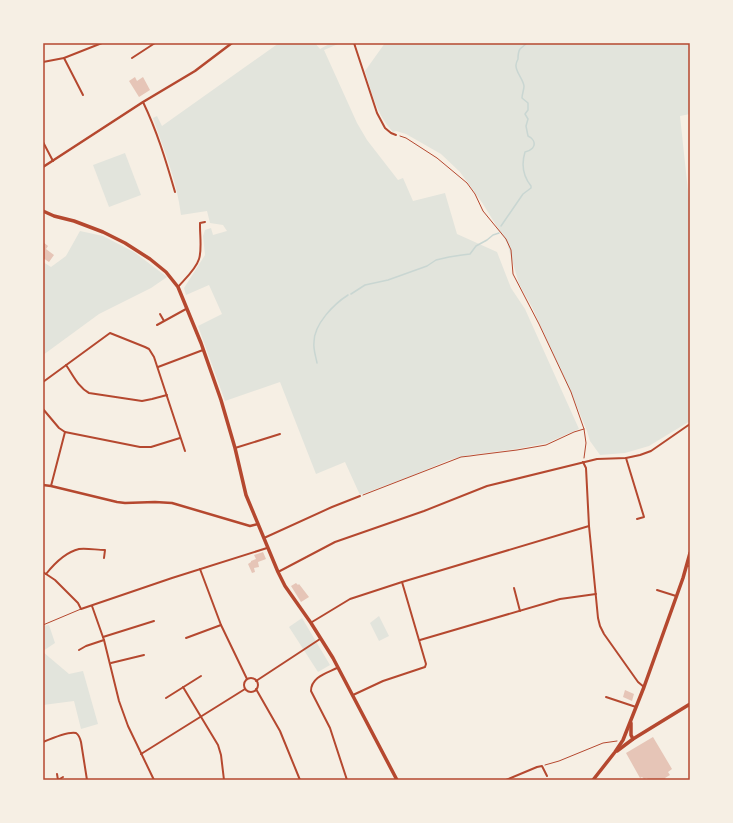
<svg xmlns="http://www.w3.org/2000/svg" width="733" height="823" font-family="Ubuntu,sans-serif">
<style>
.green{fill:#e2e4dc}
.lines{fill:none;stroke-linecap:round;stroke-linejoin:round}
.stream{stroke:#c9d6d2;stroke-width:1.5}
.building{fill:#e6c5b7}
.path{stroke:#b5482f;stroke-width:1}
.service{stroke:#b5482f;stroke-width:1}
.minor{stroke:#b5482f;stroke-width:2}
.tertiary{stroke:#b5482f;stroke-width:2.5}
.primary{stroke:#b5482f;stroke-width:3.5}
.neatline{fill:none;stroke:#b5482f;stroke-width:1.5}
</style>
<rect width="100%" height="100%" fill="#f6efe4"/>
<g class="green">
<path d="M279,43H315L320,49L331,43H337L338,44L324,50L357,123L367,140L398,180L403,178L413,201L445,193L457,234L497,252L511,288L525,309L579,429L547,443L516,449L477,454L470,455L461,457L449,460L411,476L360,495L345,462L316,474L280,382L225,401L198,326L222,314L209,285L186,295L184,288L205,255L203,236L205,230L211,228L213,235L227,231L223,225L210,223L207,211L181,215C177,181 164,150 153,118L157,116L162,126Z"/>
<path d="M385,43H690V114L680,116L690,210V421L649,446L625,453L600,455L590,441L587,431L573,397L532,307L519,284L507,243L483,204L460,172L441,154L406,134L396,131L393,132C376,114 372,93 365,71Z"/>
<path d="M125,153L141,195L109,207L93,165Z"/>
<path d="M80,231L103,236L134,252L167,277L151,288L99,314L43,355V262L51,267L66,256Z"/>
<path d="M379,616L389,636L379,641L370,623Z"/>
<path d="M302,618L330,665L318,672L289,627Z"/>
<path d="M49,625L55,643L43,651V626Z"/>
<path d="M43,652L69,674L83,671L98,724L81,729L74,701L43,705Z"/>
</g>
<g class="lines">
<g class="stream">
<path d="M501,226L523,194L531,188V186C523,176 521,165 525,152C530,151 537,147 533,140C532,138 530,137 528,136L526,126L528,119L525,114L528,110V103L522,98C522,94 524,90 524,86C523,79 515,71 516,65C516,63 517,61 518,59C518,56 518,52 520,49C522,47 525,45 527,43"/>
<path d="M351,294L365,285L388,280L427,266L436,260L449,257L462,255L470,254L476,246L487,240L493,235L499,233"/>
<path d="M317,363C316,357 313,349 314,342C314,324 334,304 348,295"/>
</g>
</g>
<g class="building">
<path d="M135,77L137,81L143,77L150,90L139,97L129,81Z"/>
<path d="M43,242L48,246L46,249L54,255L49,262L43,258Z"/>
<path d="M263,552L266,559L258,562L259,567L254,568L255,572L252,573L248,564L251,562V561L256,559L254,555Z"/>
<path d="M296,583L298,585L299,584L309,597L301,602L291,586Z"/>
<path d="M625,690L634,694L632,701L623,697Z"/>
<path d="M653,737L672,769L668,772L670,775L665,778L666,780H648L647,778L644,779L642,777L640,778L626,753Z"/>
</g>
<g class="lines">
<g class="path">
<path d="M400,136L406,138L437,158L467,183L475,194L483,211L506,239L511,250L513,274L539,324L571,392L584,429L586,443L584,458"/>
<path d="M363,495L461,457L470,456L477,455L517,450L546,445L574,432L584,429"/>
<path d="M545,765L559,761L603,743L617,741"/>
</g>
<path class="service" d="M43,625L81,609"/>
<g class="minor">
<path d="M354,43L377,113L385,128L391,133L396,135"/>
<path d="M64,58L83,95"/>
<path d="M132,58L155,43"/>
<path d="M43,62L64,58L102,43"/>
<path d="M143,102C157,131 166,161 175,192"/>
<path d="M43,142L53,161"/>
<path d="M178,287C185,279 196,269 199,259C202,250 200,236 200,227V223L205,222"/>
<path d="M160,314L164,321"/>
<path d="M157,325L186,309"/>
<path d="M66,365C73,375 78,387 89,393L142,401L152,399L167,395"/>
<path d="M158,367L203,350"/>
<path d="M43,382L110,333L145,347L149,349L154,357L185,451"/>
<path d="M43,409L59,428L65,432L140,447H151L180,438"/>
<path d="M235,448L280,434"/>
<path d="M626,458L644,517L637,519"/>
<path d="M583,462L586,468L589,526L598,618L600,626L604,634L638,682L644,687"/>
<path d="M51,486L65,432"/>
<path d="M264,538L332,507L360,496"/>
<path d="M689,566L690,565"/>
<path d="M200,569L221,625L247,679"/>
<path d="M43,572L55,580L78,603L81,609L172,578L267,548"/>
<path d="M278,572L335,542L424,511L487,486L597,459L626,458L640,455L651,451L690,424"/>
<path d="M46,574C54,564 66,552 79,549C87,548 97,550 105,550L104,558"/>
<path d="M514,588L520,611"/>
<path d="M657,590L676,596"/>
<path d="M92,606L104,640L119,701L128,726L154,780"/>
<path d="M312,622L350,599L402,582L589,526"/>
<path d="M103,637L154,621"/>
<path d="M186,638L221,625"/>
<path d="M420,640L560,599L596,594"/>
<path d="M79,650L86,646L104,640"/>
<path d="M111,663L144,655"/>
<path d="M337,668C327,673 311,677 311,691L330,728L347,780"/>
<circle cx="251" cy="685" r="7"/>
<path d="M256,681L320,639"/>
<path d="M183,687L218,745L221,755L224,780"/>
<path d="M256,689L280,731L300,780"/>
<path d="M353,695L383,681L425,667L426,664L402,582"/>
<path d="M606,697L636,707"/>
<path d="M166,698L201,676"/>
<path d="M43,742C50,739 69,731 76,733C79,735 80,738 81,742L87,780"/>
<path d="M141,754L245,689"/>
<path d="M57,774L58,780L63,777"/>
<path d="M506,780L537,767L542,766L547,776"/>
</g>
<g class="tertiary">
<path d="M43,167L143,102L195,71L232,43"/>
<path d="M43,485L51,486L117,502L125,503L155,502L172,503L250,526L258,524"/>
</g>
<g class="primary">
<path d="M43,211L54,216L74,221L103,232L125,243L150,259L166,272L178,287L201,343L221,400L235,448L246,495L278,572L285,586L311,623L333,658L397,780"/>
<path d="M631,723V735L633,739"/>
<path d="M617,751L633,739L690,704"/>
<path d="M593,780L615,752L623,740L644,687L683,578L690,553"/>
</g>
</g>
<rect width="733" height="823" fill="none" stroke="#f6efe4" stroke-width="88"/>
<rect x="44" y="44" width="645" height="735" class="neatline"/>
</svg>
